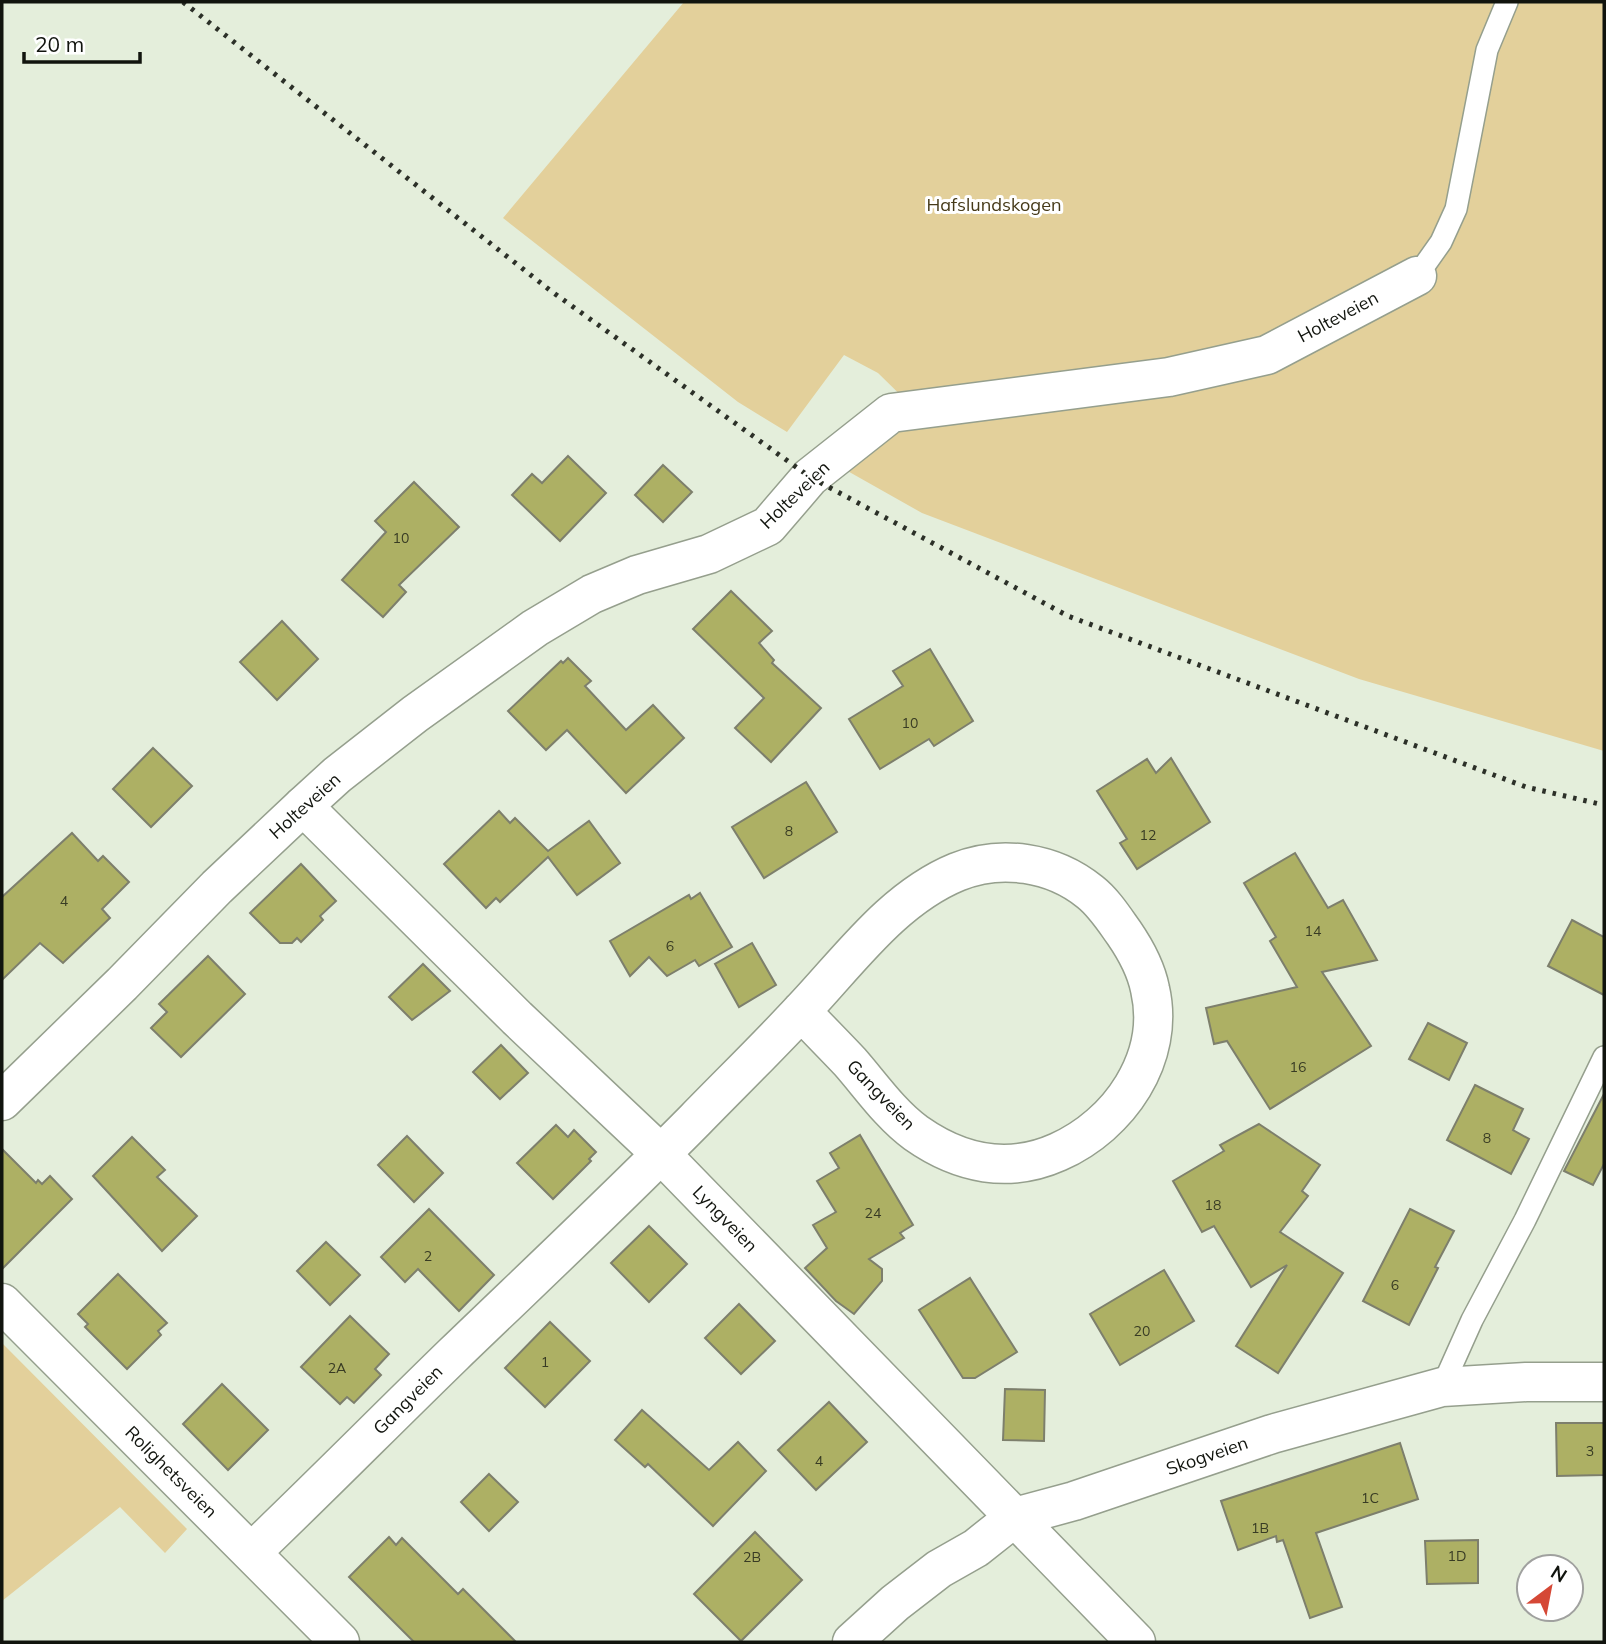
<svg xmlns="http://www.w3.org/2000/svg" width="1606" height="1644" font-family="Mulish,sans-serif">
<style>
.green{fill:#e3d09b}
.building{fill:#adb064;stroke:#7d7f6c;stroke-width:2}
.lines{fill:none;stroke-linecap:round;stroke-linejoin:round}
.service-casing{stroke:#959f8d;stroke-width:24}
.minor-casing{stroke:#959f8d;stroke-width:41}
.service{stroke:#fff;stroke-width:21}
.minor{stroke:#fff;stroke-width:38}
.rail{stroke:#2c3028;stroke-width:5;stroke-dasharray:3.5 7;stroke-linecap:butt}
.labels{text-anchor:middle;stroke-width:6;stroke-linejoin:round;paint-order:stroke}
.number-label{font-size:14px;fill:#383b24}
.park-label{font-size:18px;fill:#463a19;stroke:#fff}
.street-label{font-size:18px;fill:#11140e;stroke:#fff}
</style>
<rect width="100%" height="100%" fill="#e4eedb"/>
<g class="green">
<path d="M684,2H1604V751L1359,679L922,513L844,469L880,440L925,419L878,373L844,355L787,432L738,402L503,218Z"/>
<path d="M2,1343L187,1529L165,1553L120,1507L2,1601Z"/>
</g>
<g class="building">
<path d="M568,456L606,493L560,541L512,495L532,474L542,483Z"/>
<path d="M663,465L692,492L663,522L635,495Z"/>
<path d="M414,482L459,527L399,585L406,592L383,617L342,580L386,532L375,521Z"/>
<path d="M731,591L772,631L759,643L774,660L772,663L821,708L771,762L735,728L764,698L693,629Z"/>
<path d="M282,621L318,659L277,700L240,662Z"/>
<path d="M930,649L973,721L934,746L929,739L880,769L849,719L903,686L893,671Z"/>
<path d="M568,658L591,681L585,686L626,730L653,705L684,738L626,793L567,730L546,750L508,711L561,661L563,663Z"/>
<path d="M153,748L192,786L151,827L113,789Z"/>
<path d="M1171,758L1210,822L1137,869L1120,843L1127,839L1097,791L1147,759L1156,773Z"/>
<path d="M806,782L837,832L764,878L732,827Z"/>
<path d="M499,811L510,823L515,818L548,851L589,821L620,863L577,895L548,857L500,902L496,898L486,908L444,864Z"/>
<path d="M72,833L98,861L103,856L129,882L102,909L110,918L63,963L40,943L2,980V897Z"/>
<path d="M1295,853L1328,908L1343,900L1377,960L1322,972L1371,1046L1270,1109L1227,1041L1214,1044L1206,1008L1297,987L1270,941L1276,937L1244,883Z"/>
<path d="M301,864L336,901L320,916L323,920L301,942L297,938L292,943H280L250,913Z"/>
<path d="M700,893L732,947L699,966L695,960L667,976L649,957L630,976L610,941L689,895L691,899Z"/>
<path d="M1572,920L1604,937V995L1548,966Z"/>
<path d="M752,943L776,985L739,1007L715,964Z"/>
<path d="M208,956L245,994L181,1057L151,1028L167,1012L159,1004Z"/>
<path d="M423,964L450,991L412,1020L389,997Z"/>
<path d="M1428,1023L1467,1043L1449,1080L1409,1059Z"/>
<path d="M501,1045L528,1073L500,1099L473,1072Z"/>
<path d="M1475,1085L1523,1109L1513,1130L1529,1139L1511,1174L1447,1140Z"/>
<path d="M1604,1094V1164L1593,1185L1564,1171Z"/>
<path d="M1259,1124L1320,1165L1302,1191L1308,1196L1280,1232L1343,1273L1278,1373L1236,1346L1287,1265L1251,1287L1214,1226L1202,1232L1173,1181L1224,1151L1220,1145Z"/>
<path d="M556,1125L568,1137L574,1130L596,1152L589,1159L591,1161L553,1199L517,1163Z"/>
<path d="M860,1135L913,1225L900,1233L904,1238L869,1259L882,1269V1281L854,1314L836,1301L805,1268L827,1248L813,1225L836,1212L817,1181L839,1168L830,1153Z"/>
<path d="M407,1136L443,1173L414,1202L378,1165Z"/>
<path d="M132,1137L165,1170L157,1177L197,1216L162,1251L93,1176Z"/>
<path d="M2,1149L36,1183L38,1180L42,1184L50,1176L72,1199L2,1269Z"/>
<path d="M429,1209L494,1275L459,1311L418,1269L405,1282L381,1257Z"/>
<path d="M1410,1209L1454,1231L1435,1267L1438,1268L1409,1325L1363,1301Z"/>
<path d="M649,1226L687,1264L649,1302L611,1263Z"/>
<path d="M326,1242L360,1275L330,1305L297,1271Z"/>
<path d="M1164,1270L1194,1321L1120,1365L1090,1314Z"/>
<path d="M118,1274L167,1323L158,1331L161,1335L127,1369L85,1327L88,1324L78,1314Z"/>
<path d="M970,1278L1017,1352L975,1378H963L919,1310Z"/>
<path d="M739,1304L775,1341L741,1374L705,1338Z"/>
<path d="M350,1316L389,1354L375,1369L381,1375L354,1403L347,1397L340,1404L301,1367Z"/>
<path d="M550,1322L590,1361L545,1407L505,1368Z"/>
<path d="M222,1384L268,1430L228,1470L183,1424Z"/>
<path d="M1005,1389L1045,1390L1044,1441L1003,1440Z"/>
<path d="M829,1402L867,1442L816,1490L778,1450Z"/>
<path d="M642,1410L709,1470L738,1442L766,1471L713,1526L648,1464L645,1467L615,1440Z"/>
<path d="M1556,1423H1604V1475L1557,1476Z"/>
<path d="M1400,1443L1418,1499L1316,1533L1342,1607L1310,1618L1283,1540L1277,1542L1276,1536L1238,1550L1221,1501Z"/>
<path d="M489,1474L518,1502L489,1531L461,1502Z"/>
<path d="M755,1532L802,1580L741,1641L694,1594Z"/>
<path d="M389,1537L396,1545L402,1538L458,1594L463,1589L516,1642H414L349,1577Z"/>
<path d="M1478,1540V1583L1427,1584L1425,1541Z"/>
</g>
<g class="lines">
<g class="service-casing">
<g id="service">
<path d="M1417,276L1441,242L1456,209L1487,50L1507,2"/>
<path d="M1442,1387L1472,1320L1525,1220L1604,1057"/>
</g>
</g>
<g class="minor-casing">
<g id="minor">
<path d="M303,806L517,1018L661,1154L1136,1642"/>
<path d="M2,1101L122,984L217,887L303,806L337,775L415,714L535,628L592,594L637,575L709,554L768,526L810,477L891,413L1169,377L1267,355L1417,276"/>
<path d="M2,1303L340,1642"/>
<path d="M252,1552C320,1487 386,1420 454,1354C535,1276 616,1200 695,1120C732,1082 770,1045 806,1006C851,958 894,898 957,872C1001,854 1053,862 1090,892C1104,903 1114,919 1124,933C1135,949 1146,969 1150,989C1166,1058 1119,1125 1058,1152C1009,1174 960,1164 916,1133C890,1114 871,1086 850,1062C834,1045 817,1028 801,1011"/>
<path d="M852,1642L895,1603L939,1569L976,1548L1015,1517L1074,1501L1272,1434L1442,1387L1526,1382H1604"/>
</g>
</g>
<use href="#service" class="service"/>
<use href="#minor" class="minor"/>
<path class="rail" d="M183,2L551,291L810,477L1068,616L1526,787L1604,805"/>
</g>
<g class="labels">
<g class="number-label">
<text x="401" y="543">10</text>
<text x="910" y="728">10</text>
<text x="789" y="836">8</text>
<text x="1148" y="840">12</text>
<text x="64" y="906">4</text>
<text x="1313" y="936">14</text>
<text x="670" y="951">6</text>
<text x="1298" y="1072">16</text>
<text x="1487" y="1143">8</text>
<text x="1213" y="1210">18</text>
<text x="873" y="1218">24</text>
<text x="428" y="1261">2</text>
<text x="1395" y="1290">6</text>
<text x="1142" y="1336">20</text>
<text x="545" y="1367">1</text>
<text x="337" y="1373">2A</text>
<text x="1590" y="1456">3</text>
<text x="819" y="1466">4</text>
<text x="1370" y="1503">1C</text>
<text x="1260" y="1533">1B</text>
<text x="1457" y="1561">1D</text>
<text x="752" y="1562">2B</text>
</g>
<g class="park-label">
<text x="994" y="211">Hafslundskogen</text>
</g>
<g class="street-label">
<text transform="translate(1338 317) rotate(-28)" y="6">Holteveien</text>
<text transform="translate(795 495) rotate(-44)" y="6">Holteveien</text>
<text transform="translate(305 806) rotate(-42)" y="6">Holteveien</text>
<text transform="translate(881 1095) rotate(46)" y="6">Gangveien</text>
<text transform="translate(725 1219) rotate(46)" y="6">Lyngveien</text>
<text transform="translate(408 1400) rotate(-45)" y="6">Gangveien</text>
<text transform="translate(1207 1456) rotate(-19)" y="6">Skogveien</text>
<text transform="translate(171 1472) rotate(45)" y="6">Rolighetsveien</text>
</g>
</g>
<rect width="1606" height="1644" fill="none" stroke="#11140e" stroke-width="7"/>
<g transform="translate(1550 1588) rotate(32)"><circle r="33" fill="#ffffff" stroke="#a0a19f" stroke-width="2"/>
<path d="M0-5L12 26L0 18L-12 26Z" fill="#d54836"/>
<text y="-10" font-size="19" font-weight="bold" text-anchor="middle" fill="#11140e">N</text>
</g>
<path d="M24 52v10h116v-10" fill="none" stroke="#11140e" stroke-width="3.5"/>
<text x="35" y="52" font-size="21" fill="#11140e" stroke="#ffffff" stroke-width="5" paint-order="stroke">20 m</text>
</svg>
